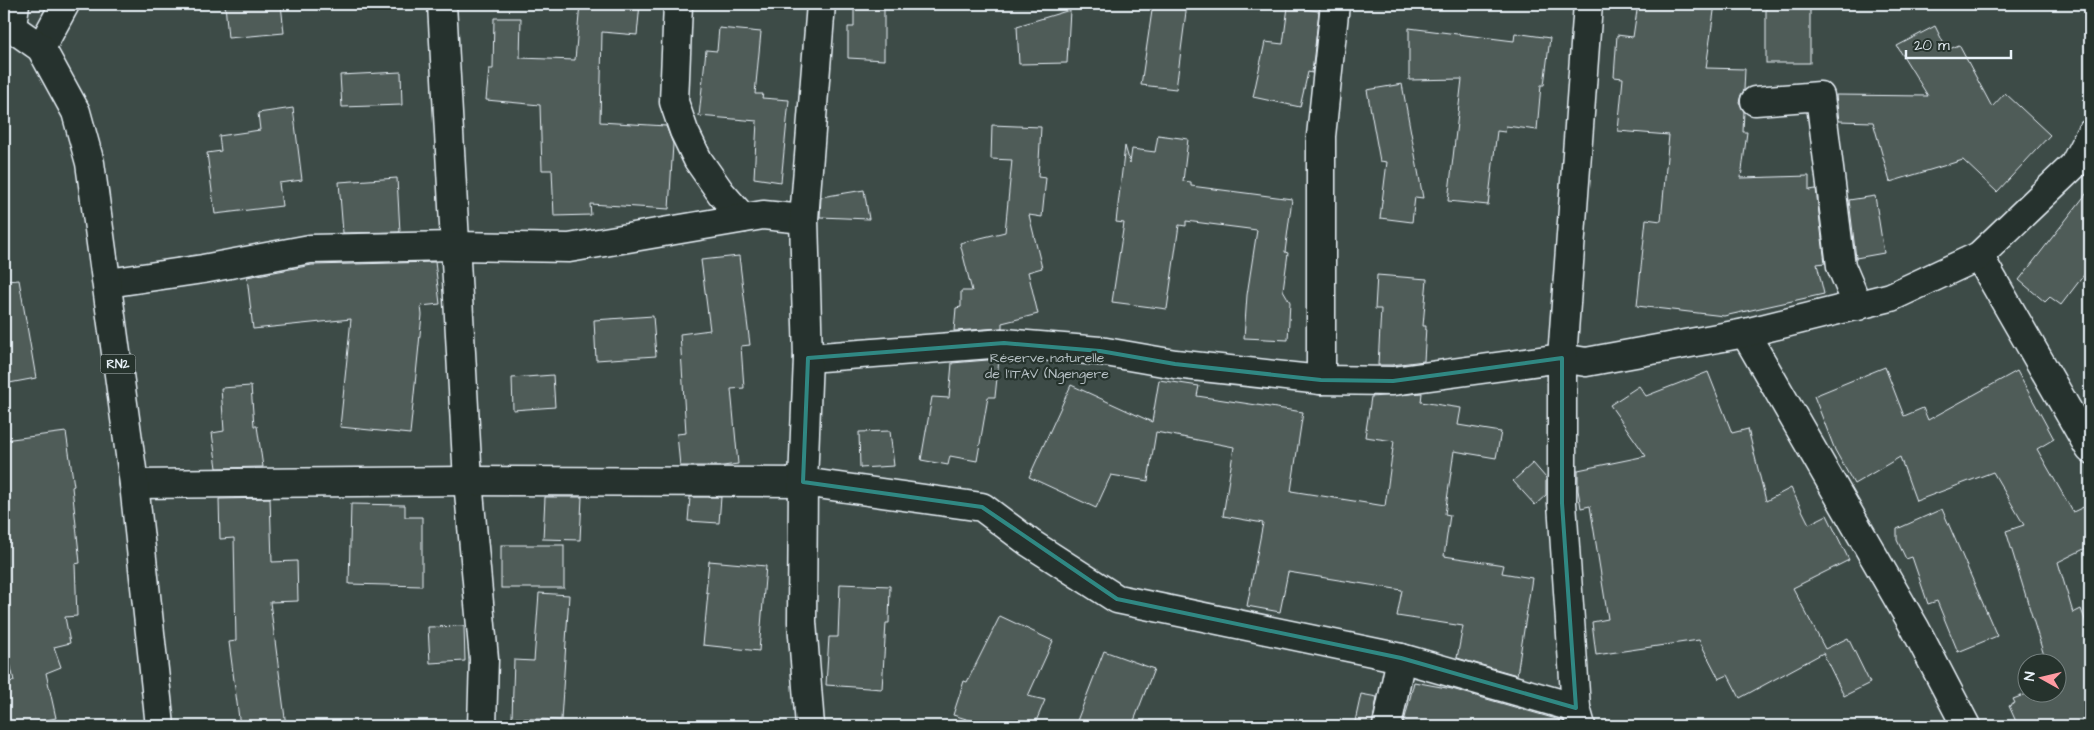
<svg xmlns="http://www.w3.org/2000/svg" width="2094" height="730" font-family="'Architects Daughter',sans-serif">
<style>
.green{fill:#3e4b47;stroke:#939ea0;fill-rule:evenodd}
.building{fill:#505c59;stroke:#e8f1f8}
.lines{fill:none;stroke-linecap:round;stroke-linejoin:round}
.minor-casing{stroke:#e8f1f8;stroke-width:31}
.highway-casing{stroke:#e8f1f8;stroke-width:31}
.minor{stroke:#26332d;stroke-width:28}
.highway{stroke:#26332d;stroke-width:28}
.marked{fill:none;stroke:#308883;stroke-width:4;stroke-linejoin:round}
.labels{text-anchor:middle;stroke-width:4.5;stroke-linejoin:round;paint-order:stroke}
.shield{fill:#26332d;stroke:#aeb8bb;stroke-width:1}
.shield-label{font-size:12px;font-weight:bold;fill:#e8f1f8}
.park-label{font-size:14px;fill:#b5bfc3;stroke:#26332d}
</style>
<rect width="100%" height="100%" fill="#26332d"/>
<filter id="ink" filterUnits="userSpaceOnUse"><feTurbulence type="fractalNoise" baseFrequency=".02" numOctaves="2"/><feDisplacementMap in="SourceGraphic" scale="10" xChannelSelector="R" yChannelSelector="G"/><feConvolveMatrix kernelMatrix="1 2 1 2 8 2 1 2 1" color-interpolation-filters="sRGB"/></filter>
<g filter="url(#ink)">
<path class="green" d="M4,4H2090V726H4ZM2026,662H2056V692H2026Z"/>
<g class="building">
<path d="M225,4H281L284,33L228,38Z"/>
<path d="M580,4H640L637,35L602,32L600,122L666,126L673,144L669,209L590,204L591,215L554,216L552,170H542L540,105L486,100L489,69H493L494,18H521L520,58L575,60Z"/>
<path d="M854,4H884V60L848,58V27H854Z"/>
<path d="M1153,4H1187L1176,89L1141,85Z"/>
<path d="M1638,4H1715L1706,68L1745,69L1744,90L1741,95L1739,102L1744,111L1743,132H1747L1741,178L1809,176V190L1816,189L1825,263L1817,264L1824,294L1724,316L1637,306L1646,219L1661,221L1669,135L1618,131L1623,78L1614,77L1617,35L1633,37Z"/>
<rect x="1766" y="4" width="44" height="59"/>
<path d="M1288,7L1319,11L1312,73L1308,72L1300,107L1253,97L1265,42L1283,44Z"/>
<path d="M1070,10L1067,63L1019,64L1017,26Z"/>
<path d="M1935,26L1947,50L1959,45L1992,107L2005,93L2050,135L1997,192L1963,160L1890,182L1873,122L1839,121L1836,95L1928,96L1897,46Z"/>
<path d="M719,28L761,32L755,94H763L762,98L789,100L781,182L754,178L757,121L699,116L706,50L717,51Z"/>
<path d="M1409,28L1514,41L1515,33L1550,38L1544,85H1541L1537,130L1506,126L1505,132L1497,131L1488,205L1448,201L1462,79L1409,80Z"/>
<path d="M401,72L402,105L342,107L340,75Z"/>
<path d="M1402,84L1423,198L1415,197L1412,222L1380,218L1387,162L1380,161L1367,90Z"/>
<path d="M293,108L302,180L279,183L282,206L215,214L207,153L221,151L219,136L260,130L258,113Z"/>
<path d="M992,125L1041,127L1038,177L1046,178L1042,217L1029,215L1042,268L1028,272L1038,314L1002,323V328L954,331L956,308L961,307V291H972L960,243L1005,232L1012,160L991,159Z"/>
<path d="M1158,135L1188,139L1183,181L1191,182V186L1292,199L1285,252L1288,253L1283,290L1290,302L1288,340L1244,338L1247,295L1257,230L1186,221V226L1179,225L1167,309L1112,302L1124,223L1116,222L1125,146L1130,163L1132,149L1155,152Z"/>
<path d="M397,178L400,232L343,233L339,182Z"/>
<path d="M2090,189V267L2061,305L2050,297L2045,302L2019,280Z"/>
<path d="M864,190L869,219L820,217L821,197Z"/>
<path d="M1875,196L1884,253L1856,258L1849,200Z"/>
<path d="M739,256L750,345L741,346L744,388L731,389L738,464L723,466H680L677,434L686,433L680,334L710,330L701,260Z"/>
<path d="M435,262L440,304L421,306L422,315L410,434L340,427L351,319L253,329L247,277L312,265Z"/>
<path d="M1377,275L1427,279L1423,326H1426L1424,361L1392,365H1378L1381,309H1375Z"/>
<path d="M19,280L36,378L4,384V281Z"/>
<path d="M653,316L656,356L596,360L594,320Z"/>
<path d="M999,359L995,397H988L977,461L950,456L948,465L921,460L932,397L949,398L952,363Z"/>
<path d="M1885,367L1904,416L1923,408L1928,420L2017,371L2054,439L2037,449L2073,512L2090,504V546L2058,562L2073,613L2081,609L2090,633V726H2018L2009,706L2015,703L2013,699L2032,692H2056V662H2046L2006,531L2024,525L1993,472L1916,501L1900,457L1854,484L1835,450L1814,396Z"/>
<path d="M1708,372L1732,433L1748,429L1766,501L1791,488L1809,524L1827,515L1849,560L1793,588L1825,649L1848,638L1870,683L1844,696L1823,653L1740,698L1728,675L1719,679L1699,640L1596,655L1592,622L1608,619L1590,506L1581,508L1578,490V470L1646,456L1610,405L1639,386L1646,396Z"/>
<path d="M553,375L555,407L513,410L512,378Z"/>
<path d="M1159,380L1199,386L1197,396L1303,412L1291,491L1385,506L1394,441L1365,437L1371,397L1422,393L1421,402L1461,408L1458,425L1501,432L1496,458L1454,451L1445,514L1450,515L1444,556L1504,565L1502,573L1532,578L1517,675L1457,658L1463,626L1397,616L1402,590L1288,572L1280,612L1247,606L1263,523L1223,516L1234,447L1156,432L1148,481L1111,475L1096,508L1029,477L1071,385L1152,422Z"/>
<path d="M251,386L254,426H257L263,467L217,468L212,433L224,431L221,388Z"/>
<path d="M890,431L894,466L860,468L859,432Z"/>
<path d="M66,432L74,486L72,487L80,563L75,564L77,616L65,617L70,643L54,647L61,667L46,673L56,718L18,726H4V683L14,681L4,635V440Z"/>
<path d="M1533,463L1546,478V495L1535,505L1513,481Z"/>
<path d="M545,497H582L580,540L543,539Z"/>
<path d="M690,497H721L719,523L688,521Z"/>
<path d="M270,498L272,562L297,561L298,601L270,602L286,726H240L229,642L236,641L234,538L220,539L219,499Z"/>
<path d="M351,504L405,505V517H422V586L349,584Z"/>
<path d="M1942,509L1997,636L1958,652L1937,601L1928,604L1912,557L1906,559L1897,540V529Z"/>
<rect x="501" y="545" width="63" height="43"/>
<path d="M709,561L766,566L759,651L703,645L708,593L706,592Z"/>
<path d="M840,584L890,586L889,623H886L882,689L826,685L829,637H838Z"/>
<path d="M539,593L569,595L561,720L512,718L514,660L534,661Z"/>
<path d="M1000,616L1053,641L1028,696L1045,700L1034,726H989L953,715L964,681L967,682Z"/>
<path d="M464,626L465,661L430,663L428,627Z"/>
<path d="M1104,651L1154,669L1132,726H1075Z"/>
<path d="M1414,682L1452,689L1563,721L1565,726H1403Z"/>
<path d="M1361,694L1377,697L1372,726H1354Z"/>
</g>
<g class="lines">
<g class="minor-casing">
<g id="minor">
<path d="M442,4L468,481L484,659L482,726"/>
<path d="M678,4L674,102L684,131L698,160L721,193L743,218"/>
<path d="M12,26L15,4"/>
<path d="M41,48L65,4"/>
<path d="M1755,101L1820,96L1841,266L1858,306"/>
<path d="M1979,256L2090,449"/>
<path d="M108,283L203,269L310,249L454,246L569,248L763,215L804,219"/>
<path d="M1745,333L1915,628L1966,726"/>
<path d="M808,358L1004,343L1100,351L1175,364L1321,380L1393,381L1562,358L1586,362L1745,333L1891,297L1979,256L2074,165L2090,134"/>
<path d="M1321,380V136L1335,4"/>
<path d="M134,484L468,481L803,482L982,507L1030,543L1117,599L1401,658L1576,708"/>
<path d="M810,726L802,622L803,482L808,358L804,219L821,4"/>
<path d="M1387,726L1401,658"/>
<path d="M1581,726L1576,708L1562,503V358L1588,4"/>
</g>
</g>
<g class="highway-casing">
<path id="highway" d="M4,22L41,48L76,112L90,163L134,484L160,726"/>
</g>
<use href="#minor" class="minor"/>
<use href="#highway" class="highway"/>
</g>
</g>
<path class="marked" d="M1004,343L1100,351L1175,364L1321,380L1393,381L1562,358V503L1576,708L1401,658L1117,599L982,507L803,482L808,358Z"/>
<g class="labels">
<rect class="shield" x="100.5" y="354.5" width="35" height="19" rx="4"/>
<g class="shield-label">
<text x="118" y="368">RN2</text>
</g>
<g class="park-label">
<text x="1047" y="362">Réserve naturelle<tspan x="1047" dy="16">de l'ITAV (Ngengere</tspan></text>
</g>
</g>
<rect width="2094" height="730" fill="none" stroke="#26332d" stroke-width="20"/>
<rect x="10" y="10" width="2074" height="710" fill="none" stroke="#e8f1f8" stroke-width="2" filter="url(#ink)"/>
<g transform="translate(2042 678) rotate(278)"><circle r="24" fill="#26332d" stroke="#747f7e"/>
<path d="M0-4L9 19L0 12L-9 19Z" fill="#ff9aa2"/>
<text y="-8" font-size="14" font-weight="bold" text-anchor="middle" fill="#e8f1f8">N</text>
</g>
<path d="M1906 50v8h105v-8" fill="none" stroke="#e8f1f8" stroke-width="2.5"/>
<text x="1914" y="50" font-size="15" fill="#e8f1f8" stroke="#26332d" stroke-width="4" paint-order="stroke">20 m</text>
</svg>
